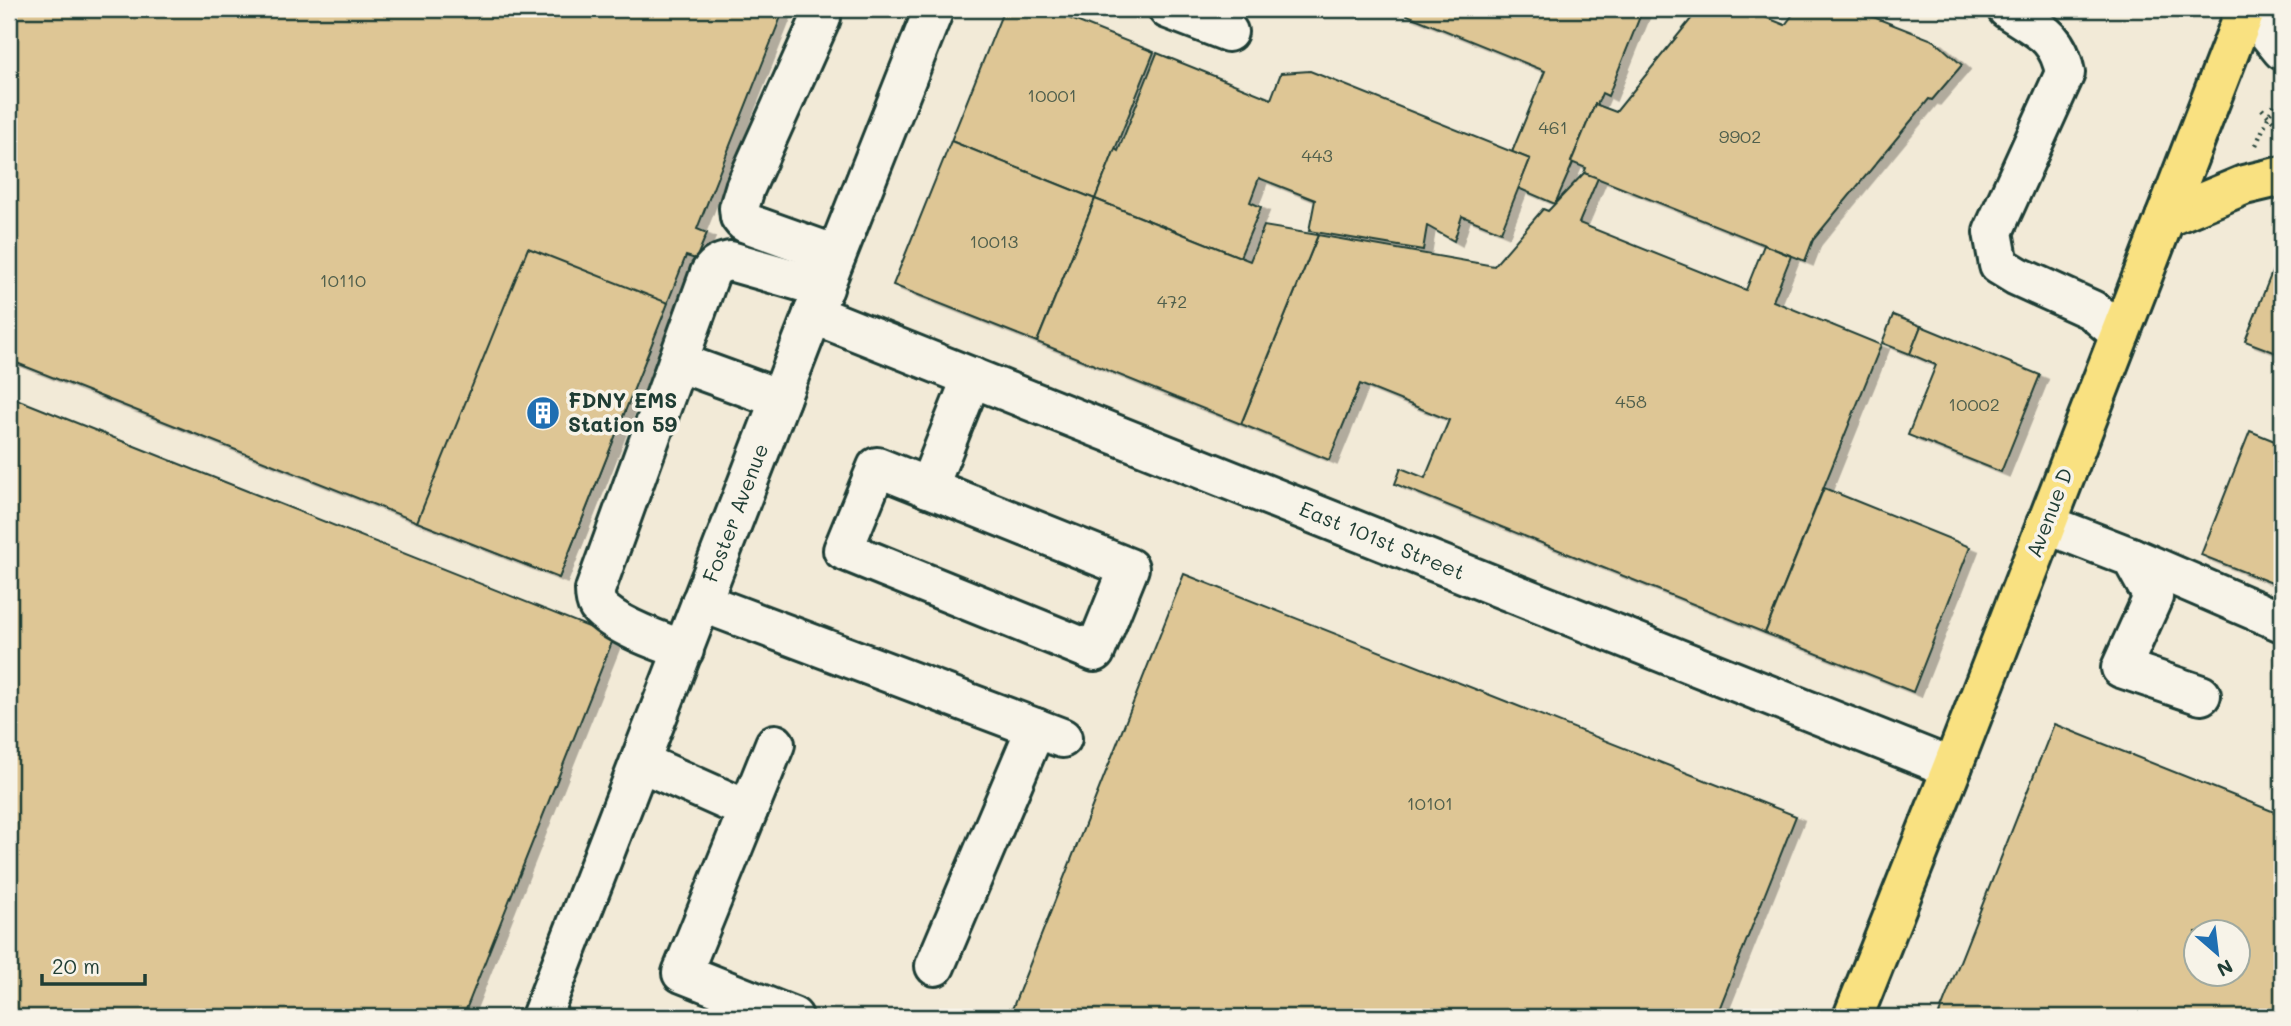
<svg xmlns="http://www.w3.org/2000/svg" width="2291" height="1026" font-family="Mali,sans-serif">
<style>
.building{fill:#dec695;stroke:#1f3d34;stroke-width:2;fill-rule:evenodd;filter:url(#shadow)}
.lines{fill:none;stroke-linecap:round;stroke-linejoin:round}
.minor-casing{stroke:#1f3d34;stroke-width:44}
.major-casing{stroke:#1f3d34;stroke-width:44}
.path{stroke:#1f3d34;stroke-width:4.5;stroke-dasharray:2 5;stroke-linecap:butt}
.minor{stroke:#f7f3e8;stroke-width:38}
.major{stroke:#f9e181;stroke-width:38}
.labels{text-anchor:middle;stroke-width:7;stroke-linejoin:round;paint-order:stroke}
.number-label{font-size:18px;fill:#4f5f4c}
.poi-label{font-size:21px;font-weight:bold;fill:#1f3d34;stroke:#f7f3e8;text-anchor:start}
.street-label{font-size:21px;fill:#1f3d34;stroke:#f7f3e8}
</style>
<defs>
<filter id="shadow"><feDropShadow dx="8" dy="4.5" stdDeviation="0" flood-color="#0004"/></filter>
</defs>
<rect width="100%" height="100%" fill="#f2ead7"/>
<filter id="ink" filterUnits="userSpaceOnUse"><feTurbulence type="fractalNoise" baseFrequency=".0143" numOctaves="2"/><feDisplacementMap in="SourceGraphic" scale="14" xChannelSelector="R" yChannelSelector="G"/><feConvolveMatrix kernelMatrix="1 2 1 2 8 2 1 2 1" color-interpolation-filters="sRGB"/></filter>
<g filter="url(#ink)">
<g class="building">
<path d="M9,9H784L697,229L707,233L696,259L686,256L559,578L9,360Z"/>
<path d="M1004,9H1046L1154,52L1095,199L951,141Z"/>
<path d="M1410,9H1643L1608,96L1602,93L1597,105L1595,104L1571,162L1573,163L1555,204L1518,188L1530,159L1512,152L1545,71L1407,15Z"/>
<path d="M1699,9H1745L1785,25L1797,9H1853L1935,41L1962,65L1932,100L1929,99L1813,240L1805,261L1584,173L1586,168L1571,162L1595,104L1616,112Z"/>
<path d="M1157,53L1271,99L1281,73L1310,71L1530,159L1501,232L1462,216L1454,241L1427,226L1423,250L1309,231L1315,200L1259,178L1250,202L1261,207L1240,257L1095,199L1115,149L1118,151Z"/>
<path d="M951,141L1095,199L1037,342L893,285Z"/>
<path d="M1584,173L1598,178L1579,223L1746,290L1764,245L1791,256L1773,301L1881,345L1765,633L1395,484L1401,468L1425,478L1449,420L1360,384L1329,460L1241,424L1318,235L1494,266L1543,209L1548,211Z"/>
<path d="M1095,199L1250,261L1264,226L1318,235L1241,424L1037,342Z"/>
<path d="M528,248L668,303L559,578L417,522Z"/>
<path d="M2274,267L2282,270V355L2245,341Z"/>
<path d="M1893,315L1921,326L1910,354L1882,343Z"/>
<path d="M1921,326L2040,375L2001,472L1908,435L1936,365L1910,354Z"/>
<path d="M9,396L614,637L463,1017H9Z"/>
<path d="M2250,431L2282,444V587L2201,555Z"/>
<path d="M1824,488L1970,547L1913,692L1765,633Z"/>
<path d="M1184,574L1796,816L1716,1017H1009Z"/>
<path d="M2054,724L2282,815V1017H1938ZM2196,932H2238V974H2196Z"/>
</g>
<g class="lines">
<g class="minor-casing">
<g id="minor">
<path d="M1168,9L1228,32"/>
<path d="M2007,9C2037,29 2058,35 2065,73L1993,232L1999,265L2017,276L2092,310L2120,334"/>
<path d="M2249,9L2282,50"/>
<path d="M821,18L745,188L739,208L740,217L744,222L836,255"/>
<path d="M813,314L1952,768"/>
<path d="M678,362L780,399"/>
<path d="M877,467L1129,568L1095,652L843,550Z"/>
<path d="M928,488L972,377"/>
<path d="M2046,524L2131,557L2153,597L2121,668L2201,695"/>
<path d="M2131,557L2282,622"/>
<path d="M701,602L1062,738"/>
<path d="M684,650C661,642 613,625 598,606C595,601 595,595 595,590L710,273C715,265 721,263 730,261L824,288"/>
<path d="M775,744L682,973L793,1017"/>
<path d="M640,762L748,810"/>
<path d="M935,966L1036,728"/>
<path d="M541,1017L813,314L934,9"/>
</g>
</g>
<g class="major-casing">
<g id="major">
<path d="M2165,218L2244,185L2282,176"/>
<path d="M1853,1017L1952,768L2246,9"/>
</g>
</g>
<g class="path">
<path d="M2262,109L2282,131"/>
<path d="M2256,145L2274,104"/>
</g>
<use href="#minor" class="minor"/>
<use href="#major" class="major"/>
</g>
</g>
<defs>
<g id="building-disc" transform="scale(1.75)"><circle r="9.5" fill="#1f6fb2" stroke="#f7f3e8"/><path d="M-4-6H4V6H1V3H-1V6H-4ZM-2.5-4.3h1.7v1.8h-1.7ZM.8-4.3h1.7v1.8H.8ZM-2.5-1h1.7V.8h-1.7ZM.8-1h1.7V.8H.8Z" fill="#fff"/></g>
</defs>
<g fill-rule="evenodd">
<use href="#building-disc" x="543" y="413"/>
</g>
<g class="labels">
<g class="number-label">
<text x="1052" y="102">10001</text>
<text x="1553" y="134">461</text>
<text x="1740" y="143">9902</text>
<text x="1317" y="162">443</text>
<text x="994" y="248">10013</text>
<text x="343" y="287">10110</text>
<text x="1172" y="308">472</text>
<text x="1631" y="408">458</text>
<text x="1974" y="411">10002</text>
<text x="1430" y="810">10101</text>
</g>
<g class="poi-label">
<text x="568" y="408">FDNY EMS<tspan x="568" dy="24">Station 59</tspan></text>
</g>
<g class="street-label">
<text transform="translate(736 513) rotate(-69)" y="7">Foster Avenue</text>
<text transform="translate(2050 513) rotate(-69)" y="7">Avenue D</text>
<text transform="translate(1382 541) rotate(22)" y="7">East 101st Street</text>
</g>
</g>
<rect width="2291" height="1026" fill="none" stroke="#f7f3e8" stroke-width="35"/>
<rect x="18" y="18" width="2256" height="991" fill="none" stroke="#1f3d34" stroke-width="2.5" filter="url(#ink)"/>
<g transform="translate(2217 953) rotate(152)"><circle r="33" fill="#f7f3e8" stroke="#a1aaa0" stroke-width="2"/>
<path d="M0-5L12 26L0 18L-12 26Z" fill="#1f6fb2"/>
<text y="-10" font-size="19" font-weight="bold" text-anchor="middle" fill="#1f3d34">N</text>
</g>
<path d="M42 974v10h103v-10" fill="none" stroke="#1f3d34" stroke-width="3.5"/>
<text x="52" y="974" font-size="21" fill="#1f3d34" stroke="#f7f3e8" stroke-width="5" paint-order="stroke">20 m</text>
</svg>
